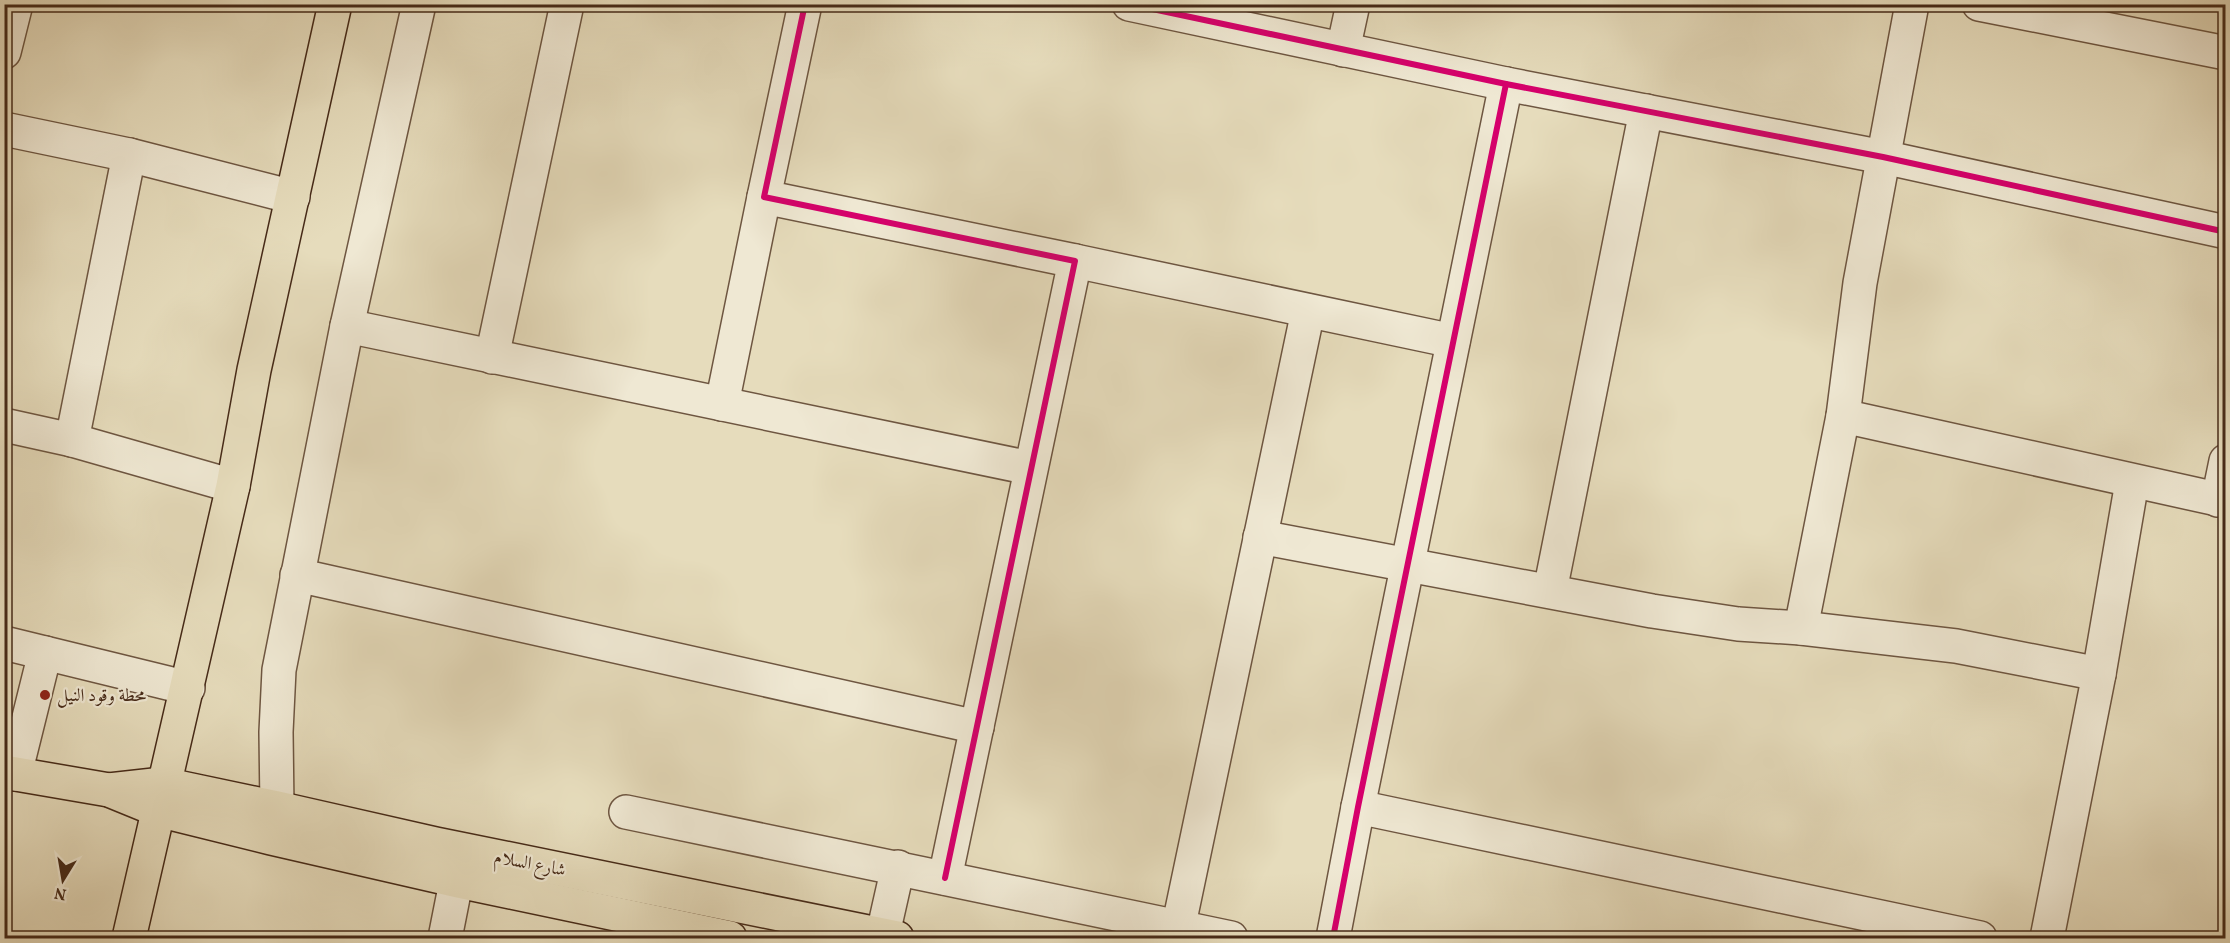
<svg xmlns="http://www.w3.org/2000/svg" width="2230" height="943" font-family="Vollkorn,Amiri,serif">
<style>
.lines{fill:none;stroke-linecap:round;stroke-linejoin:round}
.minor-casing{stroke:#6e5641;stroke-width:36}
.major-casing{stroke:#462a18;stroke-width:36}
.highway-casing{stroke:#462a18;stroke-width:36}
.minor{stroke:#efe8d3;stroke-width:33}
.major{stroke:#e6dcbc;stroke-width:33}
.highway{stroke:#e6dcbc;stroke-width:33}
.cycleway-casing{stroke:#efe8d3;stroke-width:10}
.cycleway{stroke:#d6006c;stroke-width:6}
.poi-dot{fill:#8f2418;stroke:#efe8d3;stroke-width:2}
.labels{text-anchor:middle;stroke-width:4.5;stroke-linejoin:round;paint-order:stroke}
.poi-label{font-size:18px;fill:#462a18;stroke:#efe8d3;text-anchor:start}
.street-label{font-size:18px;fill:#462a18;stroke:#efe8d3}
</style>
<rect width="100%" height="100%" fill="#e6dcbc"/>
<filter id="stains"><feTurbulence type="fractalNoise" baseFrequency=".00333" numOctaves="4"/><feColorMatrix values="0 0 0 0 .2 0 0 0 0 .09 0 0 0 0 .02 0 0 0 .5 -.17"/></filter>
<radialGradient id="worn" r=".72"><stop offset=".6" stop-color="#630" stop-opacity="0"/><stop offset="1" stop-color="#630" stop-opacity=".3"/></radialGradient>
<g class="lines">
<g class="minor-casing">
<g id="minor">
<path d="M805,4L764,197L1075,261L945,878"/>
<path d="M1129,4L1506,84L1883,157L2226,232"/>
<path d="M1979,4L2226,53"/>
<path d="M1343,50L1353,4"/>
<path d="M4,52L16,4"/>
<path d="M4,129L129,155L293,197"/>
<path d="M1075,261L1453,341"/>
<path d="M347,326L1030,468"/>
<path d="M492,357L567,4"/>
<path d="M722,404L764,197"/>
<path d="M1843,416L2226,501"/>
<path d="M4,425L72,440L233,486"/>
<path d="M72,440L129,155"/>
<path d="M2218,500L2226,461"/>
<path d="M1260,537L1652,611L1738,624L1801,628L1956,646L2099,674"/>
<path d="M297,575L977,727"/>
<path d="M1550,591L1646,111"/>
<path d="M1801,628L1843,416L1860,283L1912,4"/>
<path d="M4,643L188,688"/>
<path d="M15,774L45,653"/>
<path d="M1358,807L1980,938"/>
<path d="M626,812L1231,938"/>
<path d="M271,836L277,808L276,732L279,670L347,326L419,4"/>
<path d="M1178,929L1308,311"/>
<path d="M445,938L462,852"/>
<path d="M882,938L898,867"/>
<path d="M1333,938L1358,807L1506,84"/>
<path d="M2047,938L2099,674L2132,482"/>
</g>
</g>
<g class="major-casing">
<g id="major">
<path d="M4,772L109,790L158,810L271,838L458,881L730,938"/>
<path d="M109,790L163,784L277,808L436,844L897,938"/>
</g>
</g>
<g class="highway-casing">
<path id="highway" d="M129,938L233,486L254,370L335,4"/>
</g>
<use href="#minor" class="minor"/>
<use href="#major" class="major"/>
<use href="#highway" class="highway"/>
<g class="cycleway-casing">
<g id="cycleway">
<path d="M805,4L764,197L1075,261L945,878"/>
<path d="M1129,4L1506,84L1883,157L2226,232"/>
<path d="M1333,938L1358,807L1506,84"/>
</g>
</g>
<use href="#cycleway" class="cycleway"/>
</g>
<circle class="poi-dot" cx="45" cy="695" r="6"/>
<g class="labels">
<g class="poi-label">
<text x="57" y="701">محطة وقود النيل</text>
</g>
<g class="street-label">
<text transform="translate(530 863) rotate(11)" y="6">شارع السلام</text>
</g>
</g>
<rect width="2230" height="943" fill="none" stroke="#e6dcbc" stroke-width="24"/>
<rect x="6" y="6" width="2218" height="931" fill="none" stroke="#462a18" stroke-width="3"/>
<rect x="12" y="12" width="2206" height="919" fill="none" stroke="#462a18" stroke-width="1.5"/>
<g transform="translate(63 880) rotate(191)" stroke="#efe8d3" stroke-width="4.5" paint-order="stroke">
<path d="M0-4.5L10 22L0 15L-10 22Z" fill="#462a18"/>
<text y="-9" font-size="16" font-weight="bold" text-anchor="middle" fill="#462a18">N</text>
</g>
<rect width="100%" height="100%" filter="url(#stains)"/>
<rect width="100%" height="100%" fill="url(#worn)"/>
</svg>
